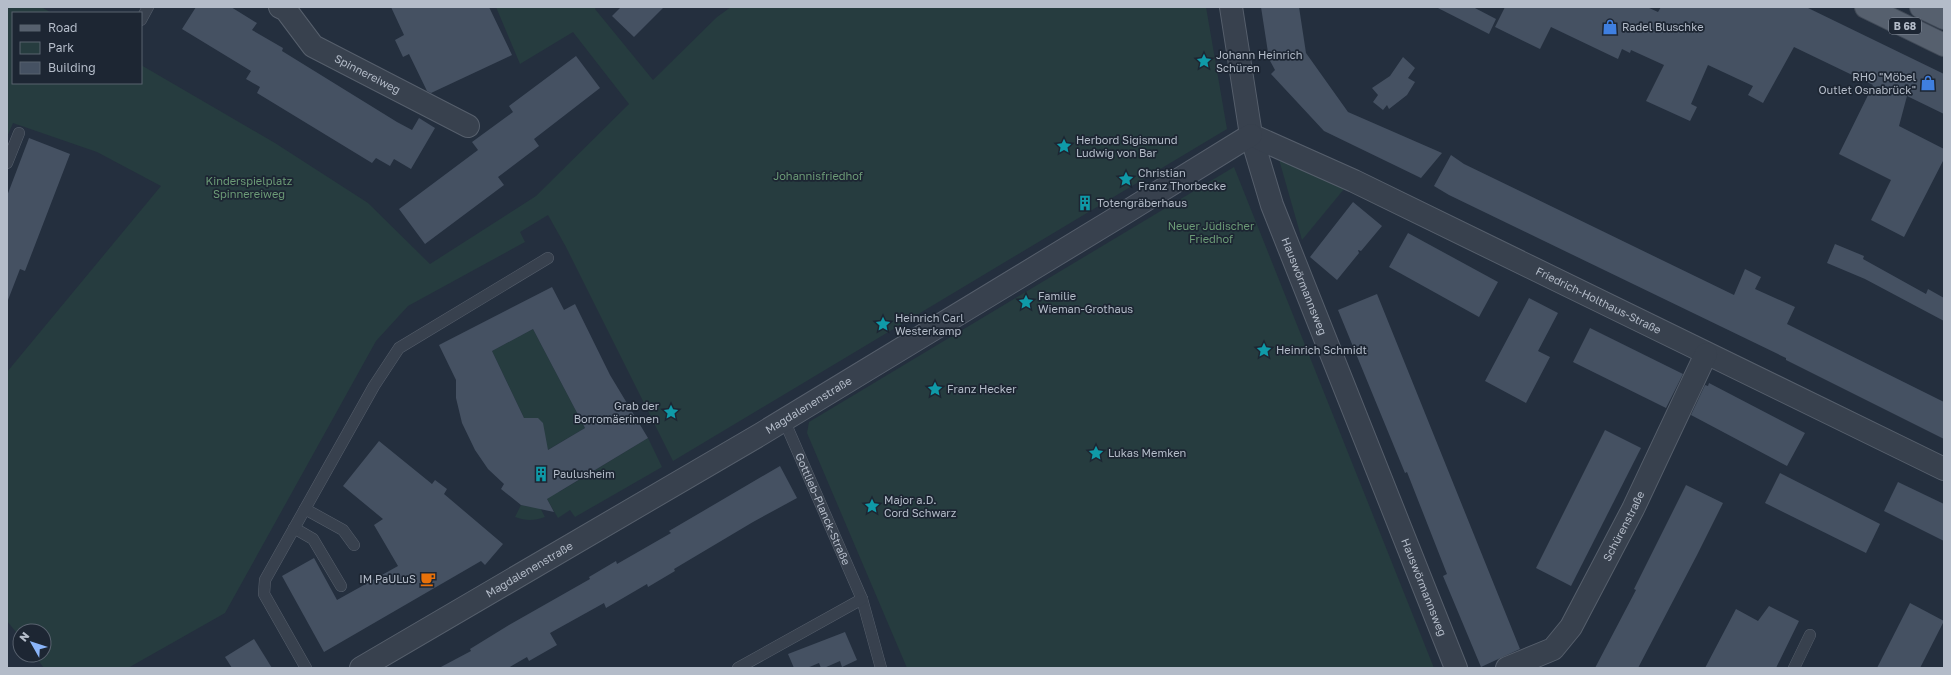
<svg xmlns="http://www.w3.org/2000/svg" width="1951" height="675" font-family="'Golos Text',sans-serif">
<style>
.green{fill:#263c3f}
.building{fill:#455162;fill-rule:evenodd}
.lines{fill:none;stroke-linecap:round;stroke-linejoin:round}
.lane-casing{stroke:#565f6c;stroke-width:12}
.street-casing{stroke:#565f6c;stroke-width:24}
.primary-casing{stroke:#414a57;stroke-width:24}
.lane{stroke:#38414e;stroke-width:11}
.street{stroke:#38414e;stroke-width:22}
.primary{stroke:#56606e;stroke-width:22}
.labels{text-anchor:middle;stroke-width:3.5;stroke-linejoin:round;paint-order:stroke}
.shield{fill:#1d2633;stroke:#878f9c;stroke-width:1}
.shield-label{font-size:10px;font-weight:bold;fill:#b4bcc9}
.poi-label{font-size:11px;fill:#b4bcc9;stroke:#1d2633;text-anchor:start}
.street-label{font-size:11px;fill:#b4bcc9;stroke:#1d2633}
.park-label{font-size:11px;fill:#6b9a76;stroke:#1d2633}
</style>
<rect width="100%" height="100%" fill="#242f3e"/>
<g class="green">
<path d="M7,7H41L52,13H13V83H141V65L275,143L368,203L430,264L536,196L629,104L573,32L520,64L496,7H596L595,9L653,80L717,17L731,7H1206L1227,129L673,461L566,247L548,215L520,232L525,242L408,306L376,341L225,613L128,668H44L34,655H44V631H20V637L7,621V372L161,186L97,152L13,123L7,137Z"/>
<path d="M1278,156L1344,189L1302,240Z"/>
<path d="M1234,167L1434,668H907L807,433L809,422Z"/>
<path d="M533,329L585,428L539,455L526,422L492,351Z"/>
<path d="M648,438L662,467L575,517L570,510L558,518L547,499L552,491V481L559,492Z"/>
<path d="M538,504L545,517C534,521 526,521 515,517L521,505L531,507Z"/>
</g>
<g class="building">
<path d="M196,7H231L257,23L252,30L283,48L282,51L397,122L412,130L419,118L435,128L411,169L394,159L390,166L376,158L372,163L257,93L260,87L246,79L251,71L182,29Z"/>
<path d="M391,7H489L512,55L431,93L427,91L409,54L403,57L395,40L404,35Z"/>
<path d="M621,7H664L634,37L612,16Z"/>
<path d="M1261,7H1299L1306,53L1348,112L1442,153L1421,178L1324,131L1271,74L1275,70L1269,59Z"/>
<path d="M1436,7H1473L1496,19L1489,34Z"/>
<path d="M1505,7H1647L1658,12L1661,7H1806L1944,74V114L1907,96L1899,126L1944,149V159L1904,237L1871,220L1891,180L1839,154L1873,85L1794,47L1763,103L1748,95L1753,86L1708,65L1691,104L1697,107L1690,121L1646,101L1664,65L1631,50L1630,53L1622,49L1618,59L1551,27L1540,49L1495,27Z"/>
<path d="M576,56L600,88L534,139L539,146L498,177L504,185L425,244L399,209L478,150L472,142L513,112L509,106Z"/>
<path d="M1403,57L1415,68L1408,78L1415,82L1407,95L1389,109L1387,105L1383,110L1373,102L1378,95L1372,88L1390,76Z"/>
<path d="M29,138L70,154L25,271L20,269L8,300H7V196Z"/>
<path d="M1451,155L1464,164L1734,295L1745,269L1761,277L1755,289L1795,307L1787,324L1944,402V439L1786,360V358L1449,195L1434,186Z"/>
<path d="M1353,202L1382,226L1361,251L1358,250L1359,253L1337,280L1310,257Z"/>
<path d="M1408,233L1498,282L1479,317L1389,267Z"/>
<path d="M1835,244L1864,256L1863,259L1926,294L1928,289L1944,298V321L1865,279L1827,263Z"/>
<path d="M552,287L564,310L575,304L610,375L648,438L547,499L554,512L521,505L501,489L504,484L488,469L475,450L462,423L456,398V380L439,345ZM533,329L585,428L548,450L543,423L538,418H524L492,351Z"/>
<path d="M1377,294L1520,649L1481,667L1443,576L1447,574L1407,472L1405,473L1338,310Z"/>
<path d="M1529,298L1558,313L1538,351L1550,357L1526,403L1485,381Z"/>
<path d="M1590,328L1683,374L1666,408L1573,362Z"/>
<path d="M1709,383L1805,433L1787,466L1691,415L1705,385L1708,386Z"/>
<path d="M1605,430L1641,448L1571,586L1536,568Z"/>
<path d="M379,441L432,484L435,480L447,489L444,494L503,544L485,565L481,561L324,652L282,576L314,558L337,600L398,566L374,525L383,519L343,486Z"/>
<path d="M780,466L797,498L753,522L674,569L675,571L648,587L647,584L606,608L604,603L550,633L557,645L529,661L527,657L508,668H439L471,651L470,649L509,625L590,579L589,577L616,561L617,564L671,533L669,531Z"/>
<path d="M1780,473L1880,524L1866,553L1765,503Z"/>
<path d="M1898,482L1944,504V541L1884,511Z"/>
<path d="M1686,485L1723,503L1697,555L1638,668H1595L1636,590L1634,589Z"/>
<path d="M1910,603L1944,621L1920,668H1877Z"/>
<path d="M1769,606L1799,621L1776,668H1705L1736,609L1758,621Z"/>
<path d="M845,632L857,660L842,667L840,661L824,668H821L819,663L807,668H794L788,654Z"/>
<path d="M254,639L272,668H232L225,657Z"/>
</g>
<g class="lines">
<g class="lane-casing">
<g id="lane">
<path d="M141,20L148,7"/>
<path d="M7,163L19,133"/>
<path id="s1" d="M784,420L862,599L881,668"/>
<path d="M305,509L343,530L354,545"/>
<path d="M294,528L313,539L341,586"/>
<path d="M306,668L264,594L265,580L374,386L399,348L548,258"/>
<path d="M738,668L862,599"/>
<path d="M1794,668L1810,635"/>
</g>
</g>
<g class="street-casing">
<g id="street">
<path id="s2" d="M280,7L286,10L313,46L468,126"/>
<path id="s3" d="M1231,7L1251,135L1272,205L1456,668"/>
<path id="s4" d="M1251,135L1354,181L1944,469"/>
<path id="s5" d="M361,668L761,434L1123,214L1251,135"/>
<path id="s6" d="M1507,668L1553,649L1571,627L1633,509L1706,354"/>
</g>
</g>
<g class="primary-casing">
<g id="primary">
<path d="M1866,7L1944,45"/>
<path d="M1921,7L1944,18"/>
</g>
</g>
<use href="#lane" class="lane"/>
<use href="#street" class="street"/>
<use href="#primary" class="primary"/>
</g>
<defs>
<g id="shop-bare" transform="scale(1.2)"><path d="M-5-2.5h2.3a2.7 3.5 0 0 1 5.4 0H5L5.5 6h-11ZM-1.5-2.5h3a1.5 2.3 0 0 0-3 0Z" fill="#3f7fe0" stroke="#1d2633" stroke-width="2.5" paint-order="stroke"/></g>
<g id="sight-bare" transform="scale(1.2)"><path d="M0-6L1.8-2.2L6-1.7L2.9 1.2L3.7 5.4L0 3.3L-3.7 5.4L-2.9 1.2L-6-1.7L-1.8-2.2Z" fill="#0f9aa8" stroke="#1d2633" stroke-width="2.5" paint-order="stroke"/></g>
<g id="building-bare" transform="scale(1.2)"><path d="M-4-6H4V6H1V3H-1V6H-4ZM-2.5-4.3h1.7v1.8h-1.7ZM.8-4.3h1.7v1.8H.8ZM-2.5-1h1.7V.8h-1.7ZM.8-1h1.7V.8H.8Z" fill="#0f9aa8" stroke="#1d2633" stroke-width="2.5" paint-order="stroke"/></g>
<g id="cafe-bare" transform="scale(1.2)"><path d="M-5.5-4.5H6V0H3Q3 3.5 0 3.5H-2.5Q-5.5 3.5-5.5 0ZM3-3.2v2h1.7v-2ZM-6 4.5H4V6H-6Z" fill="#e8710a" stroke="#1d2633" stroke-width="2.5" paint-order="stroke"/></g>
</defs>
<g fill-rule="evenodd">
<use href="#shop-bare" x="1610" y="27"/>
<use href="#sight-bare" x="1204" y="61"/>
<use href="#shop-bare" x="1928" y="83"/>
<use href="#sight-bare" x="1064" y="146"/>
<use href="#sight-bare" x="1126" y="179"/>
<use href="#building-bare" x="1085" y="203"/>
<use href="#sight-bare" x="1026" y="302"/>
<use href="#sight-bare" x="883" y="324"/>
<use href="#sight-bare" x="1264" y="350"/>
<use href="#sight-bare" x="935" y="389"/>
<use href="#sight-bare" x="671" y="412"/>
<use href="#sight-bare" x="1096" y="453"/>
<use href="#building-bare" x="541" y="474"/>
<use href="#sight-bare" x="872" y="506"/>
<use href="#cafe-bare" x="428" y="579"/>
</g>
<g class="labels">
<rect class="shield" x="1889" y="18" width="32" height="16" rx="3"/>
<g class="shield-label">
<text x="1905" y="30">B 68</text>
</g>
<g class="poi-label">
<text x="1622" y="31">Radel Bluschke</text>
<text x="1216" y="59">Johann Heinrich<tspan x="1216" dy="13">Schüren</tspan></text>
<text x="1916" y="81" text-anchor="end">RHO "Möbel<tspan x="1916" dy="13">Outlet Osnabrück"</tspan></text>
<text x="1076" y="144">Herbord Sigismund<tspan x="1076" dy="13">Ludwig von Bar</tspan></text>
<text x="1138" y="177">Christian<tspan x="1138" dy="13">Franz Thorbecke</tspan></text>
<text x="1097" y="207">Totengräberhaus</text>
<text x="1038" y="300">Familie<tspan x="1038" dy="13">Wieman-Grothaus</tspan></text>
<text x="895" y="322">Heinrich Carl<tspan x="895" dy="13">Westerkamp</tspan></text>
<text x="1276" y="354">Heinrich Schmidt</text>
<text x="947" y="393">Franz Hecker</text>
<text x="659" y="410" text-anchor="end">Grab der<tspan x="659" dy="13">Borromäerinnen</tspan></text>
<text x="1108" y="457">Lukas Memken</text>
<text x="553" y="478">Paulusheim</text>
<text x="884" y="504">Major a.D.<tspan x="884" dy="13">Cord Schwarz</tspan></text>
<text x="416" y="583" text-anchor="end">IM PaULuS</text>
</g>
<g class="street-label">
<text dy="4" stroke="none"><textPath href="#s2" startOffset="113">Spinnereiweg</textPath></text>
<text dy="4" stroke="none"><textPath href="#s3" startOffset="290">Hauswörmannsweg</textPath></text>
<text dy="4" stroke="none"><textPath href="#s4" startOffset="385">Friedrich-Holthaus-Straße</textPath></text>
<text dy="4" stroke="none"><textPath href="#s5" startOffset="519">Magdalenenstraße</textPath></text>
<text dy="4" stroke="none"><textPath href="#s1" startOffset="97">Gottlieb-Planck-Straße</textPath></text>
<text dy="4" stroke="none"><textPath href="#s6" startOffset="192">Schürenstraße</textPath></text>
<text dy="4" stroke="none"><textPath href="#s5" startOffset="195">Magdalenenstraße</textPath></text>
<text dy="4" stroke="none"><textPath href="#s3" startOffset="614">Hauswörmannsweg</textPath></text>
</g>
<g class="park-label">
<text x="818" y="180">Johannisfriedhof</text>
<text x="249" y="185">Kinderspielplatz<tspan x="249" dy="13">Spinnereiweg</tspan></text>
<text x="1211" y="230">Neuer Jüdischer<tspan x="1211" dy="13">Friedhof</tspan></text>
</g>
</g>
<rect width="1951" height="675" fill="none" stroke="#b4bcc9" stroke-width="16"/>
<rect x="12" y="12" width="130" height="72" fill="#1d2633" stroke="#59626f"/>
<rect x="20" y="25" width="20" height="6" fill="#56606e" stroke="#59626f"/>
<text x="48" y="32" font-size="12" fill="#b4bcc9">Road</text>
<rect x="20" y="42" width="20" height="12" fill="#263c3f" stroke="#59626f"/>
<text x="48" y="52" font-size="12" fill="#b4bcc9">Park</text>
<rect x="20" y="62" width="20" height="12" fill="#455162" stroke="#59626f"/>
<text x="48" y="72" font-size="12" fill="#b4bcc9">Building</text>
<g transform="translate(32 643) rotate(309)"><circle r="19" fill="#1d2633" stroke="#59626f"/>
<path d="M0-3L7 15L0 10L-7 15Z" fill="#8ab4f8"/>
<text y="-6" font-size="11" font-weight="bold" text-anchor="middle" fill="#b4bcc9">N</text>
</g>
</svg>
